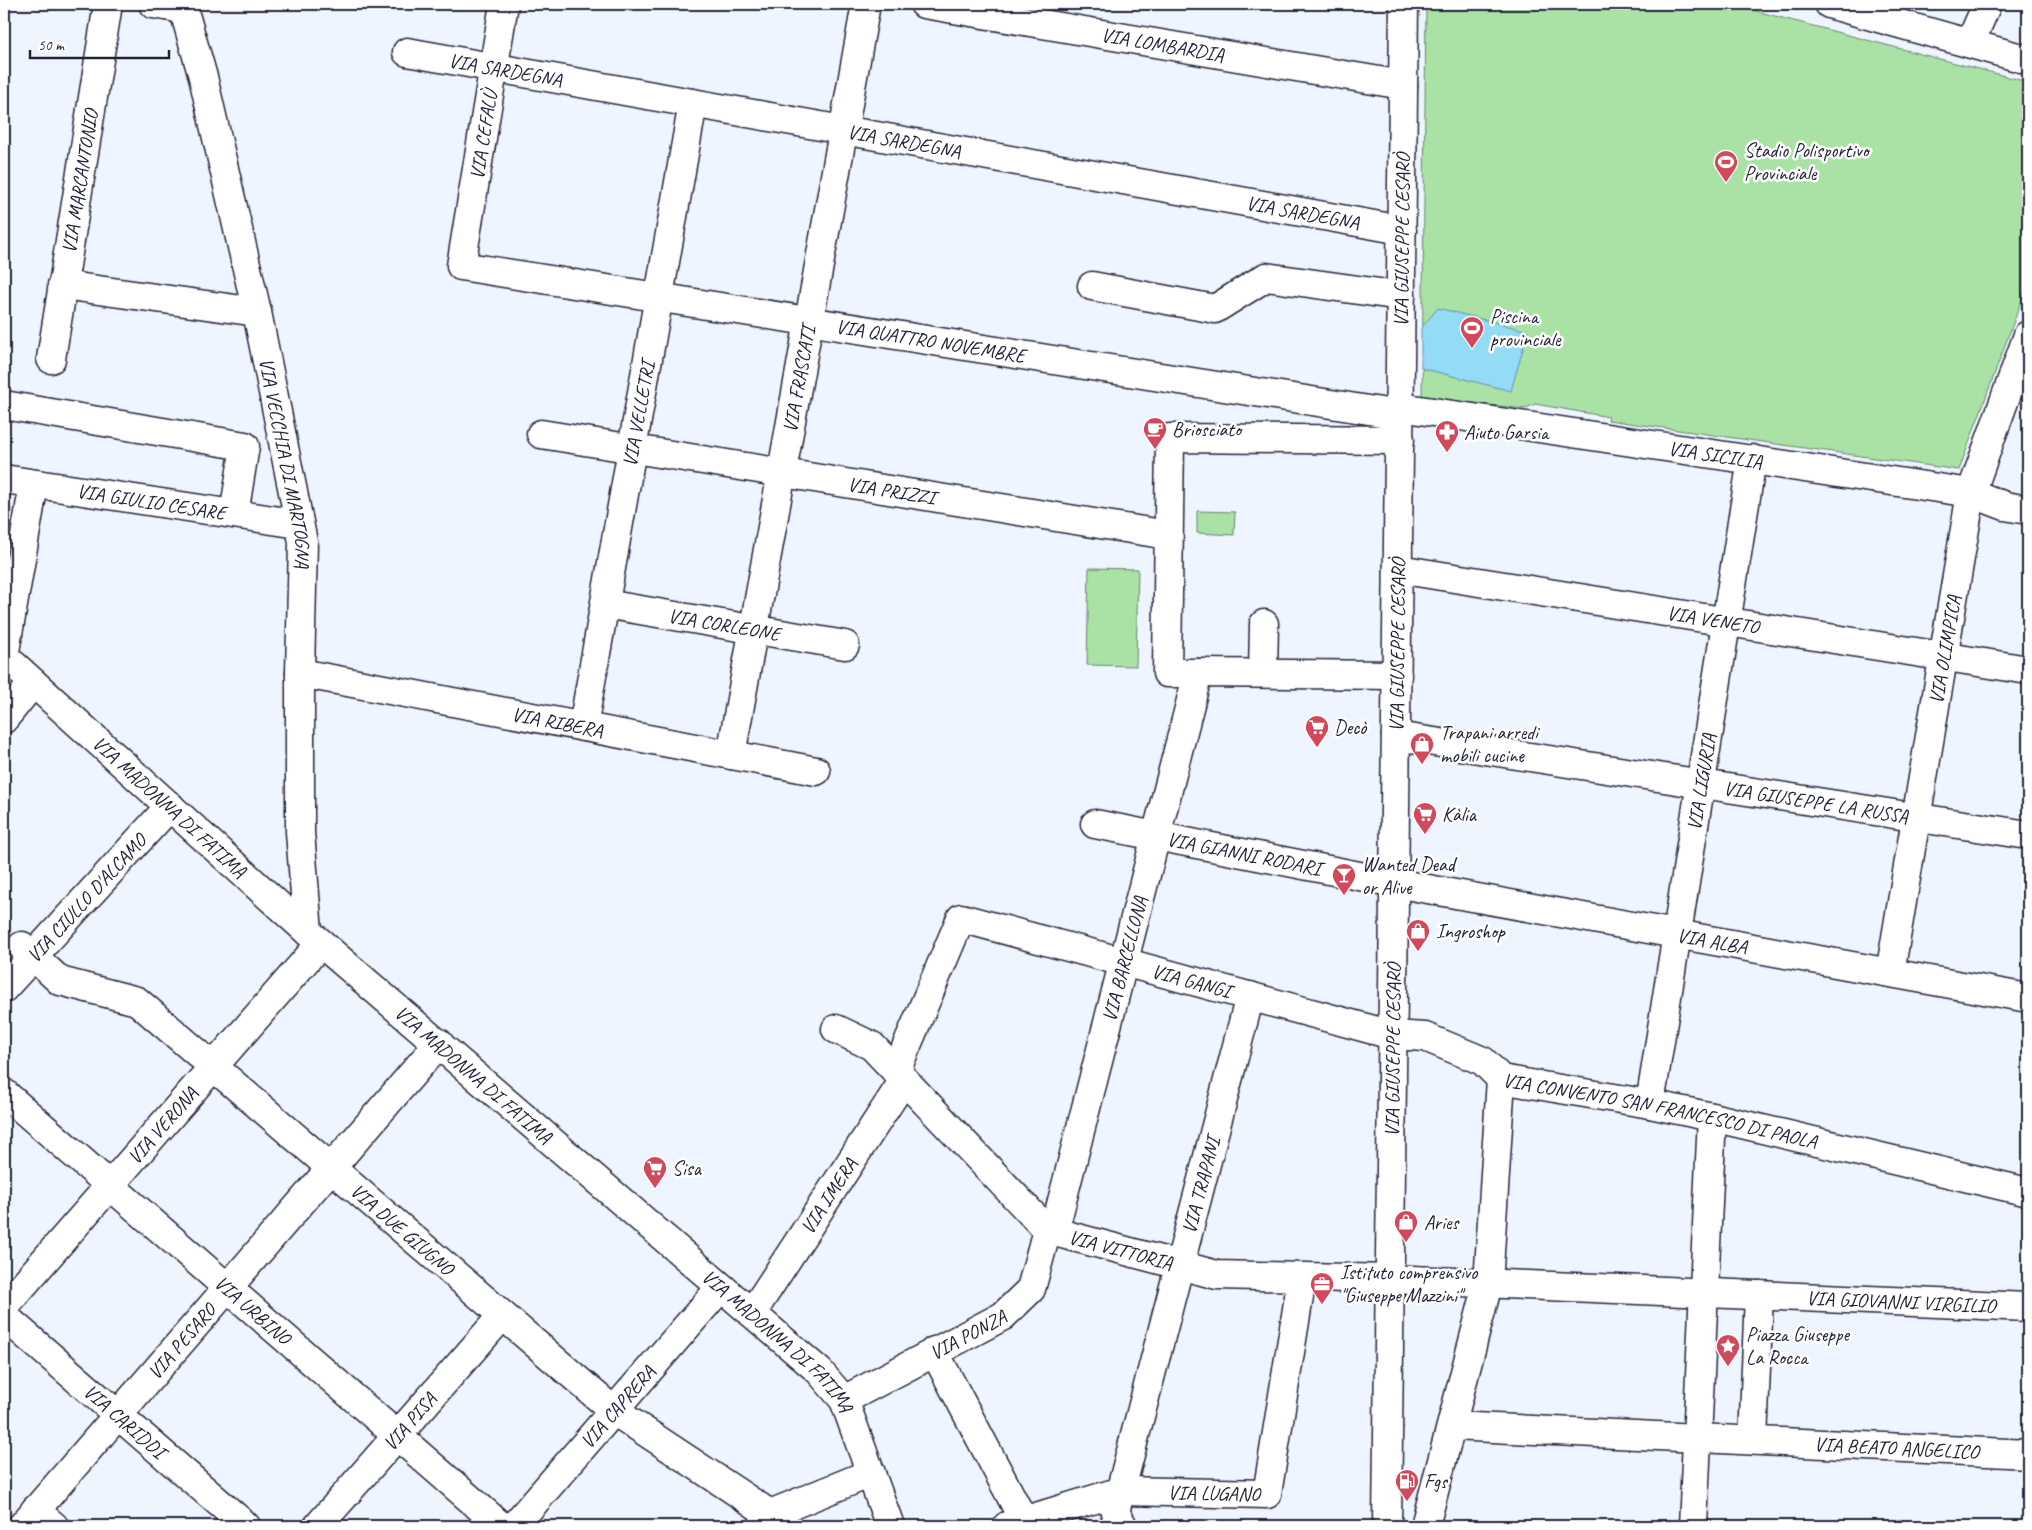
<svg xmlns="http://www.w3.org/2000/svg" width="2032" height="1530" font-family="Caveat,sans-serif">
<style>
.green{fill:#aae1a5;stroke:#668270}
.water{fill:#94dbf5;stroke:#6691ab}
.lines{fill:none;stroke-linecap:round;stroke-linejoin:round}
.minor-casing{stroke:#22223b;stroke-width:31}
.minor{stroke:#fff;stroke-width:28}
.labels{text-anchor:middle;stroke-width:5;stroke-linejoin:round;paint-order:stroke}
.street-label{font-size:20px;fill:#22223b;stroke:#fff}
.poi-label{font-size:20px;fill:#22223b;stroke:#fff;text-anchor:start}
</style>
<rect width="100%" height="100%" fill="#eff5fe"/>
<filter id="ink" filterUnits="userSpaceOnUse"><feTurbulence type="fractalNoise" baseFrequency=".02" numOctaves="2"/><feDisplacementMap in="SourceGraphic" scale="10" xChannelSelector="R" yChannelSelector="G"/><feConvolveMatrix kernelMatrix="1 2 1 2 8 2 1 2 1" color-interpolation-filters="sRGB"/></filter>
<g filter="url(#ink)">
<g class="green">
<path d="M1426,4H1729L2028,82V283L1959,470L1608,420L1609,417L1535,404L1524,409L1422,397Z"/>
<path d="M1197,511L1235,512L1234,535L1197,533Z"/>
<path d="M1089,568L1138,569L1136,666L1087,665Z"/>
</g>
<path class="water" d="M1438,308L1528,331L1511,391L1421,368V328Z"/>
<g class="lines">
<g class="minor-casing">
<g id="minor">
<path d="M153,4L183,9"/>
<path id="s1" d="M182,4L203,77L257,312L303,542L300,673V832L308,932"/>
<path id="s2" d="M504,4L461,266L1400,415"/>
<path id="s3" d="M924,4L1403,85"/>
<path d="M1829,4L2028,60"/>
<path d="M1970,43L1987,4"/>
<path id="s4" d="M407,52L1402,230"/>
<path d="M62,285L257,312"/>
<path d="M1092,286L1215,309L1266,277L1401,296"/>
<path id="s5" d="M51,359L108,4"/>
<path d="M4,405L245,446L234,514"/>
<path id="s6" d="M1400,407L1971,493L2005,506L2028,510"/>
<path id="s7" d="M541,434L1168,535"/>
<path id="s8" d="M4,479L299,524"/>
<path id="s9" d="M1398,569L2028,670"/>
<path id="s10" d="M605,604L845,645"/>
<path id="s11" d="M4,656L308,932L819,1371L844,1400L890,1526"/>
<path d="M4,657L34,484"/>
<path id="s12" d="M300,673L816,771"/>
<path d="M1198,673H1167L1170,438L1400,440"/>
<path d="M1263,673L1264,624"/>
<path d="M4,719L33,683"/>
<path id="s13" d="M583,727L693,103"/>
<path id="s14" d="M1396,736L2028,835"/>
<path id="s15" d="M731,755L866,4"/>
<path id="s16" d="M1095,824L1395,883L2028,998"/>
<path id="s17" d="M22,946L60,981L137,1001L614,1411L770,1514"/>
<path id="s18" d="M1890,973L1971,493L2028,335"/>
<path id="s19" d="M4,988L170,806"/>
<path id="s20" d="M836,1029L872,1046L1047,1230L1217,1275L1390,1279L2028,1307"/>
<path id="s21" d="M896,1071L961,918L1392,1035L1425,1037L1483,1061L1501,1079"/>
<path id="s22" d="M1501,1079L1650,1104L1712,1117L2028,1192"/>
<path id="s23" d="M4,1093L501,1526"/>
<path id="s24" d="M1650,1104L1752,459"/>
<path id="s25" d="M1054,1232L1198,673L1397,675"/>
<path id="s26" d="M4,1307L321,943"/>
<path id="s27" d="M752,1313L904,1080"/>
<path id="s28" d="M4,1316L246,1526"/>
<path d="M934,1351L1024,1521"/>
<path id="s29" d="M844,1400L1003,1316L1031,1289L1047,1230"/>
<path id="s30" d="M1452,1426L2028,1454"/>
<path d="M1753,1440L1759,1295"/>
<path d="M35,1510L54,1526"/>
<path id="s31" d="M22,1526L439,1043"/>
<path id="s32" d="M318,1526L502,1316"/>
<path id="s33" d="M514,1526L721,1287"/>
<path d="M762,1526L770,1514L871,1473"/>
<path id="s34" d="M1007,1526L1121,1491L1267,1494L1302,1278"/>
<path id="s35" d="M1123,1526L1115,1512L1250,996"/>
<path id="s36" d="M1387,1526L1404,4"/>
<path d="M1425,1526L1488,1284L1501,1079"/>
<path d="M1693,1526L1712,1117"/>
</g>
</g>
<use href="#minor" class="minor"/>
</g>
</g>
<defs>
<g id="stadium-pin" transform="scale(1.25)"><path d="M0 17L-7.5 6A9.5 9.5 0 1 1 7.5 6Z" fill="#d1495b" stroke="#fff"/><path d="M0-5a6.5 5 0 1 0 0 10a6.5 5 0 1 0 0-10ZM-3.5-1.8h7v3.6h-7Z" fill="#fff"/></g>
<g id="cafe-pin" transform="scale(1.25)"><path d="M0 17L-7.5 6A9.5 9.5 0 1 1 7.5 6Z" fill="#d1495b" stroke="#fff"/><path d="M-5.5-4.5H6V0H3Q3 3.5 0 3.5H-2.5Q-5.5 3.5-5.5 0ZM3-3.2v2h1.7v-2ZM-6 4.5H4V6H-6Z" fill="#fff"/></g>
<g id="pharmacy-pin" transform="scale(1.25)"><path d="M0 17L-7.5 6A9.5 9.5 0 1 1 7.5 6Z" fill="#d1495b" stroke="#fff"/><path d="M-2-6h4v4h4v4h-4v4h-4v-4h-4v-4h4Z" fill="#fff"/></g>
<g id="supermarket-pin" transform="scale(1.25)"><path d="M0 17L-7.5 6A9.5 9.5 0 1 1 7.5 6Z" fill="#d1495b" stroke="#fff"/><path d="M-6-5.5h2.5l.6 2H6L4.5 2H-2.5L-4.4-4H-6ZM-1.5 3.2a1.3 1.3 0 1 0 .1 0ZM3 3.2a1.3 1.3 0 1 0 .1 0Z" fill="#fff"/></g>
<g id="shop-pin" transform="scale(1.25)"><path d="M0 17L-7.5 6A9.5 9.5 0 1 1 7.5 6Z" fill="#d1495b" stroke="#fff"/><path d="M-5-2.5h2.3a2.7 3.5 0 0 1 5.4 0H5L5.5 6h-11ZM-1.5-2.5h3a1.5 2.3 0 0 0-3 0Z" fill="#fff"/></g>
<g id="bar-pin" transform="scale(1.25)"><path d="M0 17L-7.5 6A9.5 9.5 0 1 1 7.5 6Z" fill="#d1495b" stroke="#fff"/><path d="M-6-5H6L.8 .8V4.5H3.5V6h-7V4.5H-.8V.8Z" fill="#fff"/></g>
<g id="office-pin" transform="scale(1.25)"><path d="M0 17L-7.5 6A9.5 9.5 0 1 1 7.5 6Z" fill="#d1495b" stroke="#fff"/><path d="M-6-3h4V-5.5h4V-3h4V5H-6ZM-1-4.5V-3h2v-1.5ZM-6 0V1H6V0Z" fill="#fff"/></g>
<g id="sight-pin" transform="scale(1.25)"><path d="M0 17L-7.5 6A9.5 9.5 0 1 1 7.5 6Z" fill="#d1495b" stroke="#fff"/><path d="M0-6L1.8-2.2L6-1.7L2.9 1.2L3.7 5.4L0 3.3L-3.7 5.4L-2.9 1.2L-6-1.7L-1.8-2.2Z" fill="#fff"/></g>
<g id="fuel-pin" transform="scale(1.25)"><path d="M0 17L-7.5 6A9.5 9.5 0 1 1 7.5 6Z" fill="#d1495b" stroke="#fff"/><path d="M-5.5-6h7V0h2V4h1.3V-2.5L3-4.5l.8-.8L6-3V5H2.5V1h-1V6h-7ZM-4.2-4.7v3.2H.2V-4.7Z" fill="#fff"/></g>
</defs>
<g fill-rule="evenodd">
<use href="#stadium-pin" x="1726" y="162"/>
<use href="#stadium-pin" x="1472" y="328"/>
<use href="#cafe-pin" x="1155" y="429"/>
<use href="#pharmacy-pin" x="1447" y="432"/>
<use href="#supermarket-pin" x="1317" y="727"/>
<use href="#shop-pin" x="1422" y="744"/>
<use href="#supermarket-pin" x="1425" y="814"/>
<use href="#bar-pin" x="1344" y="875"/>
<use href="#shop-pin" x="1418" y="931"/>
<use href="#supermarket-pin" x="655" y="1168"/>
<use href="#shop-pin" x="1406" y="1222"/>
<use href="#office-pin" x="1322" y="1284"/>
<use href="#sight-pin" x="1728" y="1346"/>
<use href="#fuel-pin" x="1407" y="1481"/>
</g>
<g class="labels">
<g class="street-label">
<text dy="7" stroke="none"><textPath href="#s3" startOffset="242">VIA LOMBARDIA</textPath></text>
<text dy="7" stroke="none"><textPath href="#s4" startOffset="100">VIA SARDEGNA</textPath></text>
<text transform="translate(483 135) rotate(-81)" y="7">VIA CEFALÙ</text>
<text dy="7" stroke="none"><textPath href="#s4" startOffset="505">VIA SARDEGNA</textPath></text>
<text dy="7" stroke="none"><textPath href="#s5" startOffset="180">VIA MARCANTONIO</textPath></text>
<text dy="7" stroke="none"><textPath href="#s4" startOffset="910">VIA SARDEGNA</textPath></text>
<text dy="7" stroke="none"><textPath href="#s36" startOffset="1286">VIA GIUSEPPE CESARÒ</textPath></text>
<text dy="7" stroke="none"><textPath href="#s2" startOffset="741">VIA QUATTRO NOVEMBRE</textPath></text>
<text dy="7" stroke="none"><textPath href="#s15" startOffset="382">VIA FRASCATI</textPath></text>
<text dy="7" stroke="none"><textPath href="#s13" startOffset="318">VIA VELLETRI</textPath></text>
<text dy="7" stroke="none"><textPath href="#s6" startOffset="319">VIA SICILIA</textPath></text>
<text dy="7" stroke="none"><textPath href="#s1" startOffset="471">VIA VECCHIA DI MARTOGNA</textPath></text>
<text dy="7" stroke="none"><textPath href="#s7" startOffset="355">VIA PRIZZI</textPath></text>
<text dy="7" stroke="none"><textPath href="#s8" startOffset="149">VIA GIULIO CESARE</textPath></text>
<text dy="7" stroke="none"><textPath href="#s9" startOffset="319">VIA VENETO</textPath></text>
<text dy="7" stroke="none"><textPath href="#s10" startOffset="121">VIA CORLEONE</textPath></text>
<text dy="7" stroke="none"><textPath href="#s36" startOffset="881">VIA GIUSEPPE CESARÒ</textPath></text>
<text dy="7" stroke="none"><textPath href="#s18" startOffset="328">VIA OLIMPICA</textPath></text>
<text dy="7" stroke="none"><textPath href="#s12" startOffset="262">VIA RIBERA</textPath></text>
<text dy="7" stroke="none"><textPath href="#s24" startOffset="326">VIA LIGURIA</textPath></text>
<text dy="7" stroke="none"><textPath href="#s14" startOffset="425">VIA GIUSEPPE LA RUSSA</textPath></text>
<text dy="7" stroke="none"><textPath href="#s11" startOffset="224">VIA MADONNA DI FATIMA</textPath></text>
<text dy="7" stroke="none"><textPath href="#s16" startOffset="152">VIA GIANNI RODARI</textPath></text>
<text dy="7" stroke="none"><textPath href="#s19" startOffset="122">VIA CIULLO D'ALCAMO</textPath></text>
<text dy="7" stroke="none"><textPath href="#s16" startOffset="628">VIA ALBA</textPath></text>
<text dy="7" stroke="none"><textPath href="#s25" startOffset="282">VIA BARCELLONA</textPath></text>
<text dy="7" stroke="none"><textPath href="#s21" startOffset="405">VIA GANGI</textPath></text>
<text dy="7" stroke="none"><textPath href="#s36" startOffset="476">VIA GIUSEPPE CESARÒ</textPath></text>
<text dy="7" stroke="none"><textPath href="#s11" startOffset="629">VIA MADONNA DI FATIMA</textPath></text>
<text dy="7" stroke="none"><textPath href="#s22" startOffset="162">VIA CONVENTO SAN FRANCESCO DI PAOLA</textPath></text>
<text dy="7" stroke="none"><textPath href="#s26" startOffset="241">VIA VERONA</textPath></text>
<text dy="7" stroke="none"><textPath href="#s35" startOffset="354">VIA TRAPANI</textPath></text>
<text dy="7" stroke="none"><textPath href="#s27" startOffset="140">VIA IMERA</textPath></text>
<text dy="7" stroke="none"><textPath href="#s17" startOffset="481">VIA DUE GIUGNO</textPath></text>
<text dy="7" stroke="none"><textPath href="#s20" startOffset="370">VIA VITTORIA</textPath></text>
<text dy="7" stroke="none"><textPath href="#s20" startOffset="1154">VIA GIOVANNI VIRGILIO</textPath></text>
<text dy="7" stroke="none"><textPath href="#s23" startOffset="330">VIA URBINO</textPath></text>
<text dy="7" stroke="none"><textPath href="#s29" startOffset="140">VIA PONZA</textPath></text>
<text dy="7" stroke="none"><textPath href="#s31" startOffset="244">VIA PESARO</textPath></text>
<text dy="7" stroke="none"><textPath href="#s11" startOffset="1034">VIA MADONNA DI FATIMA</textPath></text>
<text dy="7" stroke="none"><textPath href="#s33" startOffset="158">VIA CAPRERA</textPath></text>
<text dy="7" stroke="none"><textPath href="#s28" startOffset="160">VIA CARIDDI</textPath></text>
<text dy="7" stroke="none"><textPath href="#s32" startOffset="139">VIA PISA</textPath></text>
<text dy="7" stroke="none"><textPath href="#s30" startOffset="445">VIA BEATO ANGELICO</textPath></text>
<text dy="7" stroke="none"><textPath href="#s34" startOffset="212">VIA LUGANO</textPath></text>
</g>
<g class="poi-label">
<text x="1744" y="157">Stadio Polisportivo<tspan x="1744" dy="23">Provinciale</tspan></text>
<text x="1490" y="323">Piscina<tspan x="1490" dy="23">provinciale</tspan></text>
<text x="1172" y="436">Briosciato</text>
<text x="1464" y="439">Aiuto Garsia</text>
<text x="1334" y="734">Decò</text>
<text x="1440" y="739">Trapani arredi<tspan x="1440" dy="23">mobili cucine</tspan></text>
<text x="1442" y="821">Kàlia</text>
<text x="1362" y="871">Wanted Dead<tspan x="1362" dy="23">or Alive</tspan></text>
<text x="1436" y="938">Ingroshop</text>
<text x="672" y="1175">Sisa</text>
<text x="1424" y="1229">Aries</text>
<text x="1340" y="1279">Istituto comprensivo<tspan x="1340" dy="23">"Giuseppe Mazzini"</tspan></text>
<text x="1746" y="1341">Piazza Giuseppe<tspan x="1746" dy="23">La Rocca</tspan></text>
<text x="1424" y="1488">Fgs</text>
</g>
</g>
<rect width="2032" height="1530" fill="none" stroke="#fff" stroke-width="20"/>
<rect x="10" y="10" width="2012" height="1510" fill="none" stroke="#22223b" stroke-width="2" filter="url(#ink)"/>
<path d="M30 50v8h139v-8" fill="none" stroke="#22223b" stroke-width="2.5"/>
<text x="38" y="50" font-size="15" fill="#22223b" stroke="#ffffff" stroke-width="4" paint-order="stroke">50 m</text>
</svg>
